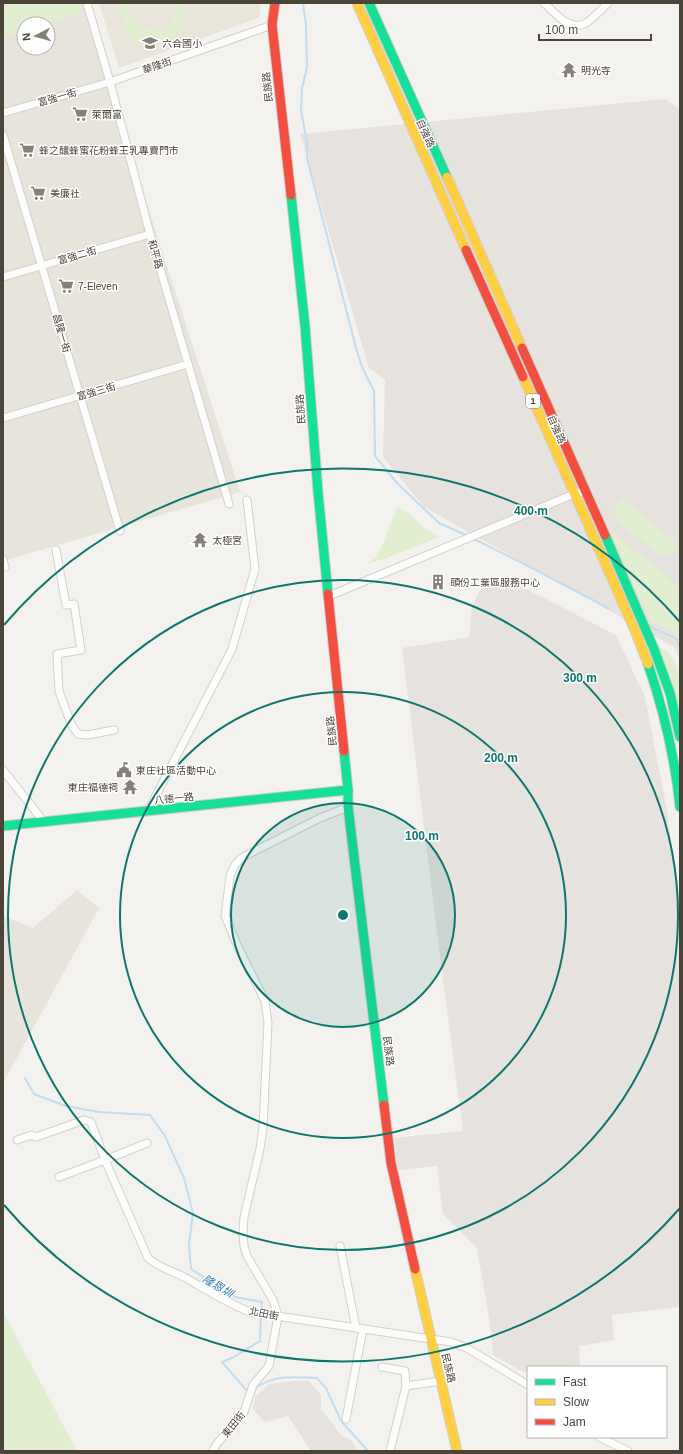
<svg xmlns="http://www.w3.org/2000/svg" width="683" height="1454" font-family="Arial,'Noto Sans TC',sans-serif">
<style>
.residential{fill:#e7e4dc;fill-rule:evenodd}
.industrial{fill:#e6e2de}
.education{fill:#eae5da}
.green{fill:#e1eecf}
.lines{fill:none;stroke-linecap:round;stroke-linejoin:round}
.stream{stroke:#c0ddf1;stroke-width:2}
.street-casing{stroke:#d2d0cb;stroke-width:9}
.fast-casing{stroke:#d3cfc5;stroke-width:11}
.slow-casing{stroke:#d3cfc5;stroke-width:11}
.jam-casing{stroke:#d3cfc5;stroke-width:11}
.street{stroke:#fdfdfc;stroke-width:7}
.fast{stroke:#16e098;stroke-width:9}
.slow{stroke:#ffcf43;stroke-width:9}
.jam{stroke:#f24e42;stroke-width:9}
.ring{fill:none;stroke:#0f766e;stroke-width:2}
.labels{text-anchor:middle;stroke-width:3;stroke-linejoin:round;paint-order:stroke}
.shield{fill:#fff;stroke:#817c74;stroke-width:1}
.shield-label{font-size:9px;font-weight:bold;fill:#4b4439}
.poi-label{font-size:10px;fill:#4b4439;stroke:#fff;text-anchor:start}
.street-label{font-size:10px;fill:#4b4439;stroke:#fff}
.water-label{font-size:11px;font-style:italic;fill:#2e7ab2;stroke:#fff}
.centre{fill:#0f766e;stroke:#fff;stroke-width:2}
.ring-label{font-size:12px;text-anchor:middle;font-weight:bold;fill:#0f766e;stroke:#fff;stroke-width:3;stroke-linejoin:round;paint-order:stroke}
</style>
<rect width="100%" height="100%" fill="#f4f2ee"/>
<g class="residential">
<path d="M3,3H90L105,74L240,492L3,561ZM24,24H48V48H24Z"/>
<path d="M77,890L99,908L3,1083V916L33,928Z"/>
</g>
<g class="industrial">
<path d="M666,99L680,110V660L674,647L424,507L383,457L385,380L369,368L300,134Z"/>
<path d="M487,576L507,579L616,635L645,697L668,816L680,907V1307L612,1315L614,1340L579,1346L580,1365L564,1367H528V1371L523,1372L493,1355L490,1323L477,1248L443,1214L437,1166L398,1170L394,1138L463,1131L439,949L402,648L469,637L472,606Z"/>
<path d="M294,1381H309L321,1395V1409L342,1436L351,1440L358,1451H311L288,1416L265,1422L253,1409L255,1397L269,1384Z"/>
</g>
<path class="education" d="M99,3H261L259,18L119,68Z"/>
<g class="green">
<path d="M3,3H79L81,14L46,24H24V30L3,37Z"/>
<path d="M117,3H126C128,8 130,16 133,20C135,23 139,24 141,25C160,36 177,24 176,3H185C192,22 170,45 151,43C147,43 143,40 139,39L141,44L134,46Z"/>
<path d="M620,500H624L677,544C678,553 669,557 661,556L617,521C613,513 614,508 620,500Z"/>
<path d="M397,507L411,515L422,526L439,537L384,559L367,564L376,557L383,544Z"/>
<path d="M611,533L653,564L680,588V641L676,633L650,621Z"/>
<path d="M657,646C661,648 667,651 670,654C682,668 680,696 680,713Z"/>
<path d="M3,1312L77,1451H3Z"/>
</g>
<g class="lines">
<g class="stream">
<path d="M303,3L306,26L307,68L302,88L301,110L307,143V158L356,348L362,367L374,391L375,456L397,483L439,523L468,536"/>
<path d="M472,538L528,566L608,608"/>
<path d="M651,627L675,638L680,647"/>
<path d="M25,1078L34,1094L66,1106L99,1112L150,1115L165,1136L184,1178L193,1213L189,1244L191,1269L235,1297L262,1302L261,1311"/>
<path d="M255,1388C277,1374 293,1377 317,1378L326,1388L341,1421L368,1451"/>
<path d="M248,1392L222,1362L234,1357L260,1341L261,1315"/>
</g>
<g class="street-casing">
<g id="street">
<path d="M87,3L110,82L150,234L229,504"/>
<path d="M544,3C554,12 569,31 584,24C591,21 602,9 608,3"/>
<path d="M3,113L110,82L272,25"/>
<path d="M3,135L120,531"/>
<path d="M3,277L150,234"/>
<path d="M3,418L188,364"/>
<path d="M56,550L66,605L74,604L81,650L57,654L59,691L71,724L78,734L87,735L114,730"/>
<path d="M3,559L5,567"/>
<path d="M329,596L574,494L586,491"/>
<path d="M3,770L44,822"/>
<path d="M148,811L232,649L255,569L247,500"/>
<path d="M17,1140L32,1135L36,1137L84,1120L91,1122L105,1160L148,1258C159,1268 173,1271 186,1278C207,1290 227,1303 250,1312L451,1342L467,1348L528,1385"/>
<path d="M59,1177L105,1160L147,1143"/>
<path d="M340,1246L356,1328"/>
<path d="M382,1367L405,1371L406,1386"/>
<path d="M346,1419L363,1329"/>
<path d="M599,1437L628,1451"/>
<path d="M213,1451L216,1445L244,1412L253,1385L269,1366L278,1316L273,1300L247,1256L244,1246L243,1233L244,1217L260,1149L263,1127L268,1023L265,1001L238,947L225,916L230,876L235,865L241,858L320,818L348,807"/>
<path d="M390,1451L406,1386L441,1381"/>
</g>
</g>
<g class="fast-casing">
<g id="fast">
<path d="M369,3L447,177"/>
<path d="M291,195L305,326L318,492L328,594"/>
<path d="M605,535L654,649L670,693L680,737"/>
<path d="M648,664C664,711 675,758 680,807"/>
<path d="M344,751L348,790V807L384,1105"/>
<path d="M3,826L348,790"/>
</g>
</g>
<g class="slow-casing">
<g id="slow">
<path d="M357,3L466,250"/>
<path d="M447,177L522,348"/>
<path d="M523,377L636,633L648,664"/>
<path d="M415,1269L457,1451"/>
</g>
</g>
<g class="jam-casing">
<g id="jam">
<path d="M275,3L272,25L291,195"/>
<path d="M466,250L523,377"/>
<path d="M522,348L605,535"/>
<path d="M328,594L344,751"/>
<path d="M384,1105L391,1163L415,1269"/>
</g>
</g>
<use href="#street" class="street"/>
<use href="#fast" class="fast"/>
<use href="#slow" class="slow"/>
<use href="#jam" class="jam"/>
</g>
<circle cx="343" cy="915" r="112" fill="#0f766e" fill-opacity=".12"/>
<g class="ring">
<circle cx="343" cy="915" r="112"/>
<circle cx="343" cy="915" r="223"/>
<circle cx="343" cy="915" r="335"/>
<path d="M680 1208A446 446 0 0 1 4 1205M4 625A446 446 0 0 1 680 622"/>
</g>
<defs>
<g id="school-bare" transform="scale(1.2)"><path d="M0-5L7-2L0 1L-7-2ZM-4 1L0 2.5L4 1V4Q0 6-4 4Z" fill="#868178" stroke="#fff" stroke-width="2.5" paint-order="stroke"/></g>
<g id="temple-bare" transform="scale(1.2)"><path d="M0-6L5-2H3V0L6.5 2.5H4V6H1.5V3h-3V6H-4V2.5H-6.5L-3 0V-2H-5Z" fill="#868178" stroke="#fff" stroke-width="2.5" paint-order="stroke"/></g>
<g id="supermarket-bare" transform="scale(1.2)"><path d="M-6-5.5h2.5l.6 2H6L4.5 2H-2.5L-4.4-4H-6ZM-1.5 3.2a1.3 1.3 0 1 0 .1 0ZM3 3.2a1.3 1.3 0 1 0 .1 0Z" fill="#868178" stroke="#fff" stroke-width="2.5" paint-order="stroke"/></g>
<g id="building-bare" transform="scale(1.2)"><path d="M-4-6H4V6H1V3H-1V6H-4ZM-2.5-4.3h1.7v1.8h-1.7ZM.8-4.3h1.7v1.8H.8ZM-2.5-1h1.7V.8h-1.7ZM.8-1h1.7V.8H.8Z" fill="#868178" stroke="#fff" stroke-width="2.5" paint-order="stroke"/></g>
<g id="civic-bare" transform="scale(1.2)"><path d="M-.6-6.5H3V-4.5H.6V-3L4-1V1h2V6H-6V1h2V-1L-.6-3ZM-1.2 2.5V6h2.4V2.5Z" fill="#868178" stroke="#fff" stroke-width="2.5" paint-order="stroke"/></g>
</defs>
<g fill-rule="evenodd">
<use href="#school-bare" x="150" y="43"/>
<use href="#temple-bare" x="569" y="70"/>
<use href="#supermarket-bare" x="80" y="114"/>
<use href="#supermarket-bare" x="27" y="150"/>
<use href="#supermarket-bare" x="38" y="193"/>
<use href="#supermarket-bare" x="66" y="286"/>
<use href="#temple-bare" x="200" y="540"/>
<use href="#building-bare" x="438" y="582"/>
<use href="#civic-bare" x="124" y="770"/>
<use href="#temple-bare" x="130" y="787"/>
</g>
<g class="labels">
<rect class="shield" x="526" y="394" width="14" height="14" rx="3"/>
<g class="shield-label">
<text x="533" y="404">1</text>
</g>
<g class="poi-label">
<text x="162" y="47">六合國小</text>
<text x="581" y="74">明光寺</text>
<text x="92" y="118">萊爾富</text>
<text x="39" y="154">蜂之釀蜂蜜花粉蜂王乳專賣門市</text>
<text x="50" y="197">美廉社</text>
<text x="78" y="290">7-Eleven</text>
<text x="212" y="544">太極宮</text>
<text x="450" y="586">頭份工業區服務中心</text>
<text x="136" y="774">東庄社區活動中心</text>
<text x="118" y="791" text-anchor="end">東庄福德祠</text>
</g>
<g class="street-label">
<text transform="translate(157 65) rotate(-19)" y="4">華隆街</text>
<text transform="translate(267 87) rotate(-96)" y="4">民族路</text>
<text transform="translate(57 97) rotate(-16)" y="4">富強一街</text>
<text transform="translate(426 133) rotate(66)" y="4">自強路</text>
<text transform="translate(156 254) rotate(74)" y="4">和平路</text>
<text transform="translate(77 255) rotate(-16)" y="4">富強二街</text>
<text transform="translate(62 333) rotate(74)" y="4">昌隆一街</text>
<text transform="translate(96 391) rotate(-16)" y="4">富強三街</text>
<text transform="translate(300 409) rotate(-94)" y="4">民族路</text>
<text transform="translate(557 429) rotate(66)" y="4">自強路</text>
<text transform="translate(331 731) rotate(-96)" y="4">民族路</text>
<text transform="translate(174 798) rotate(-6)" y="4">八德一路</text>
<text transform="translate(389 1051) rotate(83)" y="4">民族路</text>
<text transform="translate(264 1313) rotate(11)" y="4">北田街</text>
<text transform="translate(449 1368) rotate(77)" y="4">民族路</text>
<text transform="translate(233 1424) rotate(-51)" y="4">東田街</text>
</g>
<g class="water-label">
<text transform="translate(218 1286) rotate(31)" y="4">隆恩圳</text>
</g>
</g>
<circle cx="343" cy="915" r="6" class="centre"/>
<g class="ring-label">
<text x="531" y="515">400 m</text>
<text x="580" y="682">300 m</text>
<text x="501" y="762">200 m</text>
<text x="422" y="840">100 m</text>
</g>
<rect width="683" height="1454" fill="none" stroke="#4b4439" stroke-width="8"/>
<rect x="527" y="1366" width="140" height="72" fill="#ffffff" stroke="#b7b4b0"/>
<rect x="535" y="1379" width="20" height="6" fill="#16e098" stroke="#b7b4b0"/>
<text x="563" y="1386" font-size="12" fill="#4b4439">Fast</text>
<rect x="535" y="1399" width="20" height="6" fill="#ffcf43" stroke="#b7b4b0"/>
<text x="563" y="1406" font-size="12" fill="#4b4439">Slow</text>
<rect x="535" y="1419" width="20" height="6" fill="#f24e42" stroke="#b7b4b0"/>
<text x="563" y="1426" font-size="12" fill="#4b4439">Jam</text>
<g transform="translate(36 36) rotate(264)"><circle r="19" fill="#ffffff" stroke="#b7b4b0"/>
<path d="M0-3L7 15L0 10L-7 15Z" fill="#868178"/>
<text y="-6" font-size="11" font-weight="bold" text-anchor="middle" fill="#4b4439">N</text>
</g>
<path d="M539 34v6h112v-6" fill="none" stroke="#4b4439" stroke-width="2"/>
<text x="545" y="34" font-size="12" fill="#4b4439" stroke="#ffffff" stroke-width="3" paint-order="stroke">100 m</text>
</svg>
